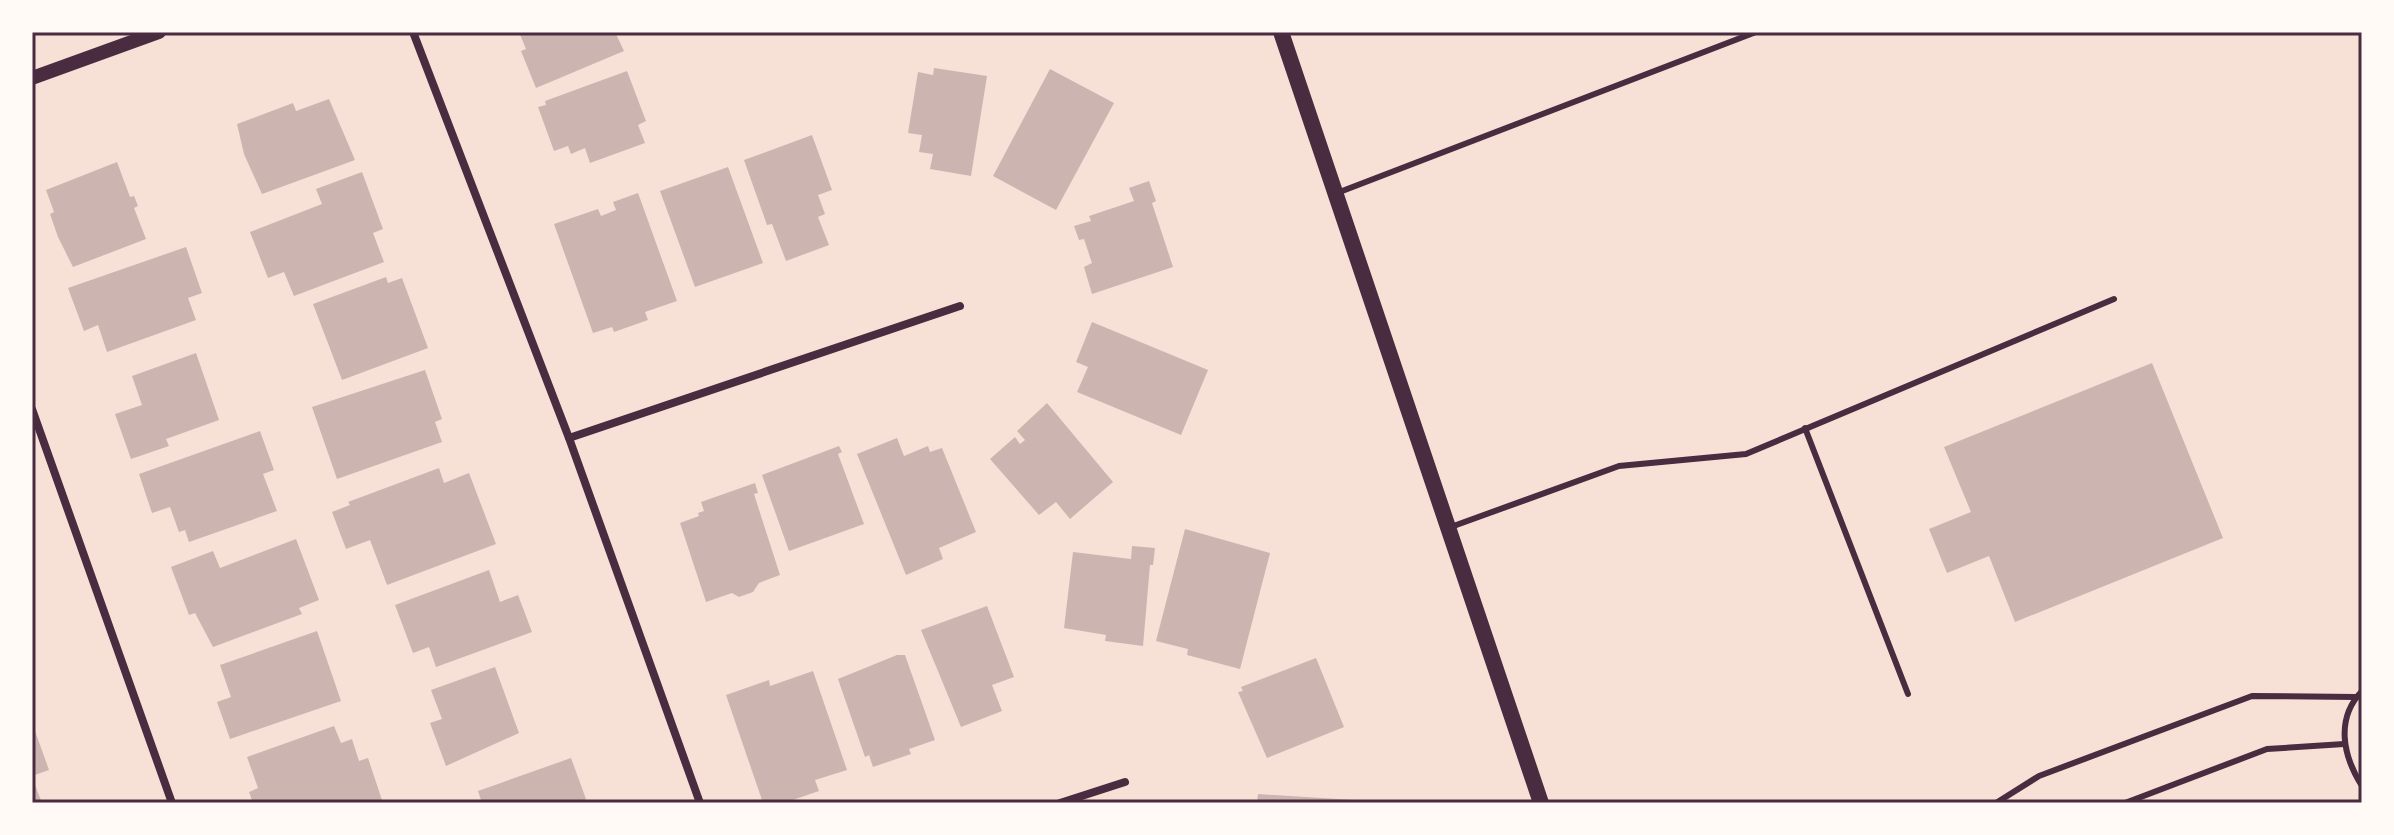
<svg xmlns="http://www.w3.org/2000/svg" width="2394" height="835" font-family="'Exo 2',sans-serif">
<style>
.building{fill:#ccb4b1}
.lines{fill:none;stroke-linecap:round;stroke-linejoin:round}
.service{stroke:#4a2c40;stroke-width:6}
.minor{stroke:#4a2c40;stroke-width:8}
.tertiary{stroke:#4a2c40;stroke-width:14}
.secondary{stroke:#4a2c40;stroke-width:16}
.neatline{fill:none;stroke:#4a2c40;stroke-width:3}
</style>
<rect width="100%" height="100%" fill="#f7e1d7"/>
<g class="building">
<path d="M519,32H615L624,51L536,88L521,51L526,49Z"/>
<path d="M934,68L987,76L971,176L930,169L933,154L919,152L922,135L908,133L918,72L933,75Z"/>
<path d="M1050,69L1114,103L1056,210L993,176Z"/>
<path d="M627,71L646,121L638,125L645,143L590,163L585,148L571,154L568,146L554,151L538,107L546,105L545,101Z"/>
<path d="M329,99L355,160L262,194L244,154L237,124L293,103L296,111Z"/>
<path d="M812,135L832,190L818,195L825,214L818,217L829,245L786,261L772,224L767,225L744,160Z"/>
<path d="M117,162L130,197L134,196L138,206L134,208L146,239L73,267L58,237L50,214L54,212L46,190Z"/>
<path d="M728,167L763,263L695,287L660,191Z"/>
<path d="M362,172L383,229L373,233L384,262L294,296L284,272L268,278L250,232L322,204L316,189Z"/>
<path d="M1149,181L1156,201L1152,203L1173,267L1092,294L1084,267L1092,263L1084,239L1079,240L1074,226L1091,221L1089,216L1134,201L1129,188Z"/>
<path d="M638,193L677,301L645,312L648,320L614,332L612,327L593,333L554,224L598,209L601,216L616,210L613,202Z"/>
<path d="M186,247L202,293L188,298L196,320L107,352L98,325L84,331L68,288Z"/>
<path d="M386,277L388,283L402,278L428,348L342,380L313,304Z"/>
<path d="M1092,322L1208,370L1181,435L1077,392L1088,367L1076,362Z"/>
<path d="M196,353L219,420L166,439L169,446L131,459L115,414L142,405L132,376Z"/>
<path d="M2152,363L2223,538L2015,622L1989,556L1947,573L1929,529L1971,512L1944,447Z"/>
<path d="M425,370L442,419L435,422L442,442L337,479L312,407Z"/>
<path d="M1047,403L1113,482L1070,519L1056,502L1039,515L990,459L1015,437L1020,444L1025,440L1017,431Z"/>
<path d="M260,431L274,470L263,474L277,511L189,542L185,530L179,532L170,507L152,513L139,474Z"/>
<path d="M897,438L904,456L928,446L930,452L942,448L976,532L939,548L943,559L906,575L857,454Z"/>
<path d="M839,446L842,452L838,454L864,524L789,551L762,475Z"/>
<path d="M439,468L444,483L469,473L496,544L387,585L370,540L346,549L332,512L350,505L348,502Z"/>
<path d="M755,483L758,493L754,494L780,575L759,583L753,592L739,597L732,593L706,602L680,523L699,516L698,513L704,511L701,502Z"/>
<path d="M1185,529L1270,553L1240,669L1187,655L1188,649L1156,641Z"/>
<path d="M296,539L319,600L299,608L302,614L213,647L195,613L189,615L171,567L213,551L220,568Z"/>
<path d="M1132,546L1155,548L1153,565H1150L1143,646L1105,641L1106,635L1064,628L1073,552L1131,559Z"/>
<path d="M489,570L500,602L518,595L532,632L436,667L429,647L413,653L395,605Z"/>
<path d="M987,606L1014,677L992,685L1002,711L961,727L921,630Z"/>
<path d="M317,631L341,701L230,739L217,702L231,697L220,665Z"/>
<path d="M897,655H905L935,740L909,749L911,754L873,767L869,755L865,757L838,679Z"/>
<path d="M1316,658L1344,727L1267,758L1238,692L1243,691L1241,687Z"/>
<path d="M495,667L519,733L446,766L430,723L442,719L431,690Z"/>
<path d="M813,671L847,770L815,780L819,791L784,803H763L726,695L769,680L770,686Z"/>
<path d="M334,726L341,743L352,739L359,761L368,758L383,803H253L249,792L258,788L247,757Z"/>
<path d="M35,731L49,770L32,776V732Z"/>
<path d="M571,758L586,799L578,803H482L478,791Z"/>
<path d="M32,777L42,803H32Z"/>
<path d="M1258,794L1354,800V803H1257Z"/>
</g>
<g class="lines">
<g class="service">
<path d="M1337,193L1756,32"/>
<path d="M1805,428L1908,694"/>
<path d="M1448,528L1619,466L1746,454L2114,299"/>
<path d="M2362,691C2335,719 2343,756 2362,786"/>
<path d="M1996,803L2039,776L2252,696L2356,697"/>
<path d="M2125,803L2267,749L2344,744"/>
</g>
<g class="minor">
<path d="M413,32L569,438L700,803"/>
<path d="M32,409L172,803"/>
<path d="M569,438L960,306"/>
<path d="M1060,803L1125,782"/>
</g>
<path class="tertiary" d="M32,78L159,32"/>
<path class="secondary" d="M1281,32L1541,803"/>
</g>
<rect width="2394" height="835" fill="none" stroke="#fffaf5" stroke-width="68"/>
<rect x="34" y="34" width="2326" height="767" class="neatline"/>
</svg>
